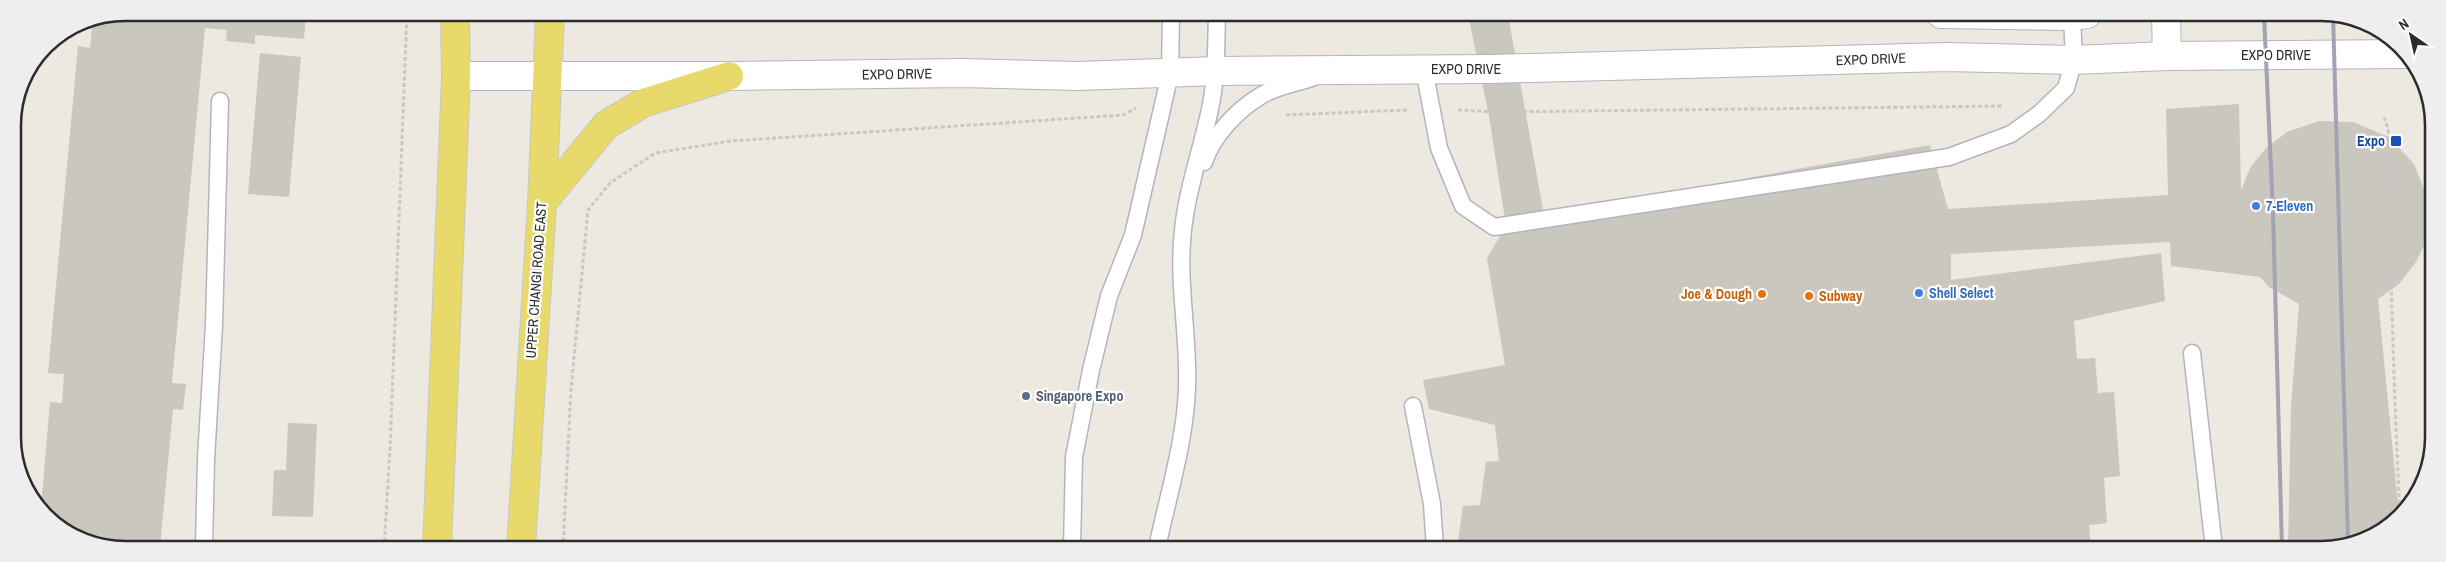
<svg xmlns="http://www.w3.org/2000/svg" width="2446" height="562" font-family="'Archivo Narrow',sans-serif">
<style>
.building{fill:#c9c7be}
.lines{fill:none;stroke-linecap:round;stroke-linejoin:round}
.service-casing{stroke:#b3b4bf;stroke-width:19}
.tertiary-casing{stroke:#b3b4bf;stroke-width:30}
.primary-casing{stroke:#c8c8c8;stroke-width:30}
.path{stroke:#c8c8c8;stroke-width:3;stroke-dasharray:4 2.5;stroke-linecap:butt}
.service{stroke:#fff;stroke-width:16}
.tertiary{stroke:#fff;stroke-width:28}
.primary{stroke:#e8da6a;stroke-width:28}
.rail{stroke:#a3a3b5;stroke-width:4}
.transit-dot{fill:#1a4fb4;stroke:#fff;stroke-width:2}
.shop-dot{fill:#3f7fe0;stroke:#fff;stroke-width:2}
.food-dot{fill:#e8710a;stroke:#fff;stroke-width:2}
.service-dot{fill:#5c6f8a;stroke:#fff;stroke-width:2}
.labels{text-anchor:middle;stroke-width:4.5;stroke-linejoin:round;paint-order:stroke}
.street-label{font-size:14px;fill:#2c2c2c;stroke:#fff}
.transit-label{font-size:14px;font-weight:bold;fill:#164399;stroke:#fff;text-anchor:end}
.shop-label{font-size:14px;font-weight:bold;fill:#366cbe;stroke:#fff;text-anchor:start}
.food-label{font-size:14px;font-weight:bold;fill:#c56008;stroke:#fff;text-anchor:end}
.service-label{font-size:14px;font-weight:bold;fill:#4e5e75;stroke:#fff;text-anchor:start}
.rim{fill:none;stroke:#2c2c2c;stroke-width:2.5}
</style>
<rect width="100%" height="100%" fill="#ede9e0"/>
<g class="building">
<path d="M125,12L306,13L304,39L255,35V44L226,41L227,30L205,28L172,383L186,384L183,410L173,409L160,547H103L46,517L41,507L50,402L62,403L64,374L48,373L78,46L90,48L93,19Z"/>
<path d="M1468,14H1510V26L1544,215L1930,145L1948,209L2168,195L2166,109L2239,104L2241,191L2250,168L2266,148L2287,132L2319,121L2353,122L2389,137L2414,164L2426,194L2431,231L2416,262L2399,284L2378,299L2399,514L2395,522L2328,549H2288L2291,406L2299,304L2269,287L2260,277L2171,266L2170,242L1951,254V280L2161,253L2165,301L2074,321L2077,359L2095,358L2098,393L2114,392L2120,476L2104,478L2107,523L2089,525L2091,549H1457L1463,506L1480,505L1486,462L1499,461L1495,425L1429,409L1423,380L1505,365L1487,258L1506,226L1489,116Z"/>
<path d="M260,53L301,57L289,197L248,194Z"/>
<path d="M288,423L317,424L313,517L272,516L274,470H286Z"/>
</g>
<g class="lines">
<g class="service-casing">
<g id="service">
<path d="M1424,69L1439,148L1463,206L1494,227L1949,157L2011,134L2039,114L2066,88L2074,60L2072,16"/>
<path d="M1204,162C1213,135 1238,109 1262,95C1277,86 1298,83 1314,77"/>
<path d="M2192,353L2214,549"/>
<path d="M1413,406L1432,504L1435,549"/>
<path d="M204,547L206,459L214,325L220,101"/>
<path d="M1072,548L1074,457L1091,370L1109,296L1133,235L1170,74L1171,13"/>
<path d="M1157,548C1168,495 1185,443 1187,388C1189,335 1177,283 1183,230C1187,188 1203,146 1211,104C1217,74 1216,44 1217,14"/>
</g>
</g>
<g class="tertiary-casing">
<g id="tertiary">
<path d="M1941,14L2072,16L2087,14"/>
<path d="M2166,14L2167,56"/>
<path d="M456,76H729L963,73L1078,76L1216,71L1491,69L1946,57L2074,60L2167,56L2405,54"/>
</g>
</g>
<g class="primary-casing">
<g id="primary">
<path d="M542,203L606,125L643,103L729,76"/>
<path d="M437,548L456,76L455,13"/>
<path d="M521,548L542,203L550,13"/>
</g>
</g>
<g class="path">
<path d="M1458,110L1495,112L2004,106"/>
<path d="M1286,115L1407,110"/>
<path d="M2384,117C2397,152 2389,193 2390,230C2392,325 2395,419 2400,513"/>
<path d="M2203,128L2212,217"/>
<path d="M2365,207L2390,206"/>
<path d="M1799,297L1881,245"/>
<path d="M384,548L390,449L407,13"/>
<path d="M563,548L571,389L588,210L610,183L655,153L731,141L1123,115L1136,108"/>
</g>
<use href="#service" class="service"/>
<use href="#tertiary" class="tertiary"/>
<use href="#primary" class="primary"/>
<g class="rail">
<path d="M2264,15L2273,212L2282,549"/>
<path d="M2333,15L2348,541"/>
</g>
</g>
<rect class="transit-dot" x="2390" y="135" width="12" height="12" rx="2.5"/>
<g class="shop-dot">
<circle cx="2256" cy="206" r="5"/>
<circle cx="1919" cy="293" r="5"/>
</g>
<g class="food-dot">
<circle cx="1762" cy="294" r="5"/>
<circle cx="1809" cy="296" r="5"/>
</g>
<circle class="service-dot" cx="1026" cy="396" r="5"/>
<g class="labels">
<g class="street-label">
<text x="2276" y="60">EXPO DRIVE</text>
<text transform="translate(1871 59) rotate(-2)" y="5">EXPO DRIVE</text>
<text x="1466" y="74">EXPO DRIVE</text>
<text transform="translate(897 74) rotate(-1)" y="5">EXPO DRIVE</text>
<text transform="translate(536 280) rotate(-86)" y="5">UPPER CHANGI ROAD EAST</text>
</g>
<g class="transit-label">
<text x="2385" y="146">Expo</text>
</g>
<g class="shop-label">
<text x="2266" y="211">7-Eleven</text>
<text x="1929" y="298">Shell Select</text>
</g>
<g class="food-label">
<text x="1752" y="299">Joe &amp; Dough</text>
<text x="1819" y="301" text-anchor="start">Subway</text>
</g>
<g class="service-label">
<text x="1036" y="401">Singapore Expo</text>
</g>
</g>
<path d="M0 0H2446V562H0ZM125 21H2321A104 104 0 0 1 2425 125V437A104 104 0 0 1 2321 541H125A104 104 0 0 1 21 437V125A104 104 0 0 1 125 21Z" fill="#eee" fill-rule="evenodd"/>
<path class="rim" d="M125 21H2321A104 104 0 0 1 2425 125V437A104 104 0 0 1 2321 541H125A104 104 0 0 1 21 437V125A104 104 0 0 1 125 21Z"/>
<g transform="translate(2411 35) rotate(326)" stroke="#ffffff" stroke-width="4" paint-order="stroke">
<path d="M0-4L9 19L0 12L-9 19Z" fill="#2c2c2c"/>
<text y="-8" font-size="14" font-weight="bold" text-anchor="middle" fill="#2c2c2c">N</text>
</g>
</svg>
